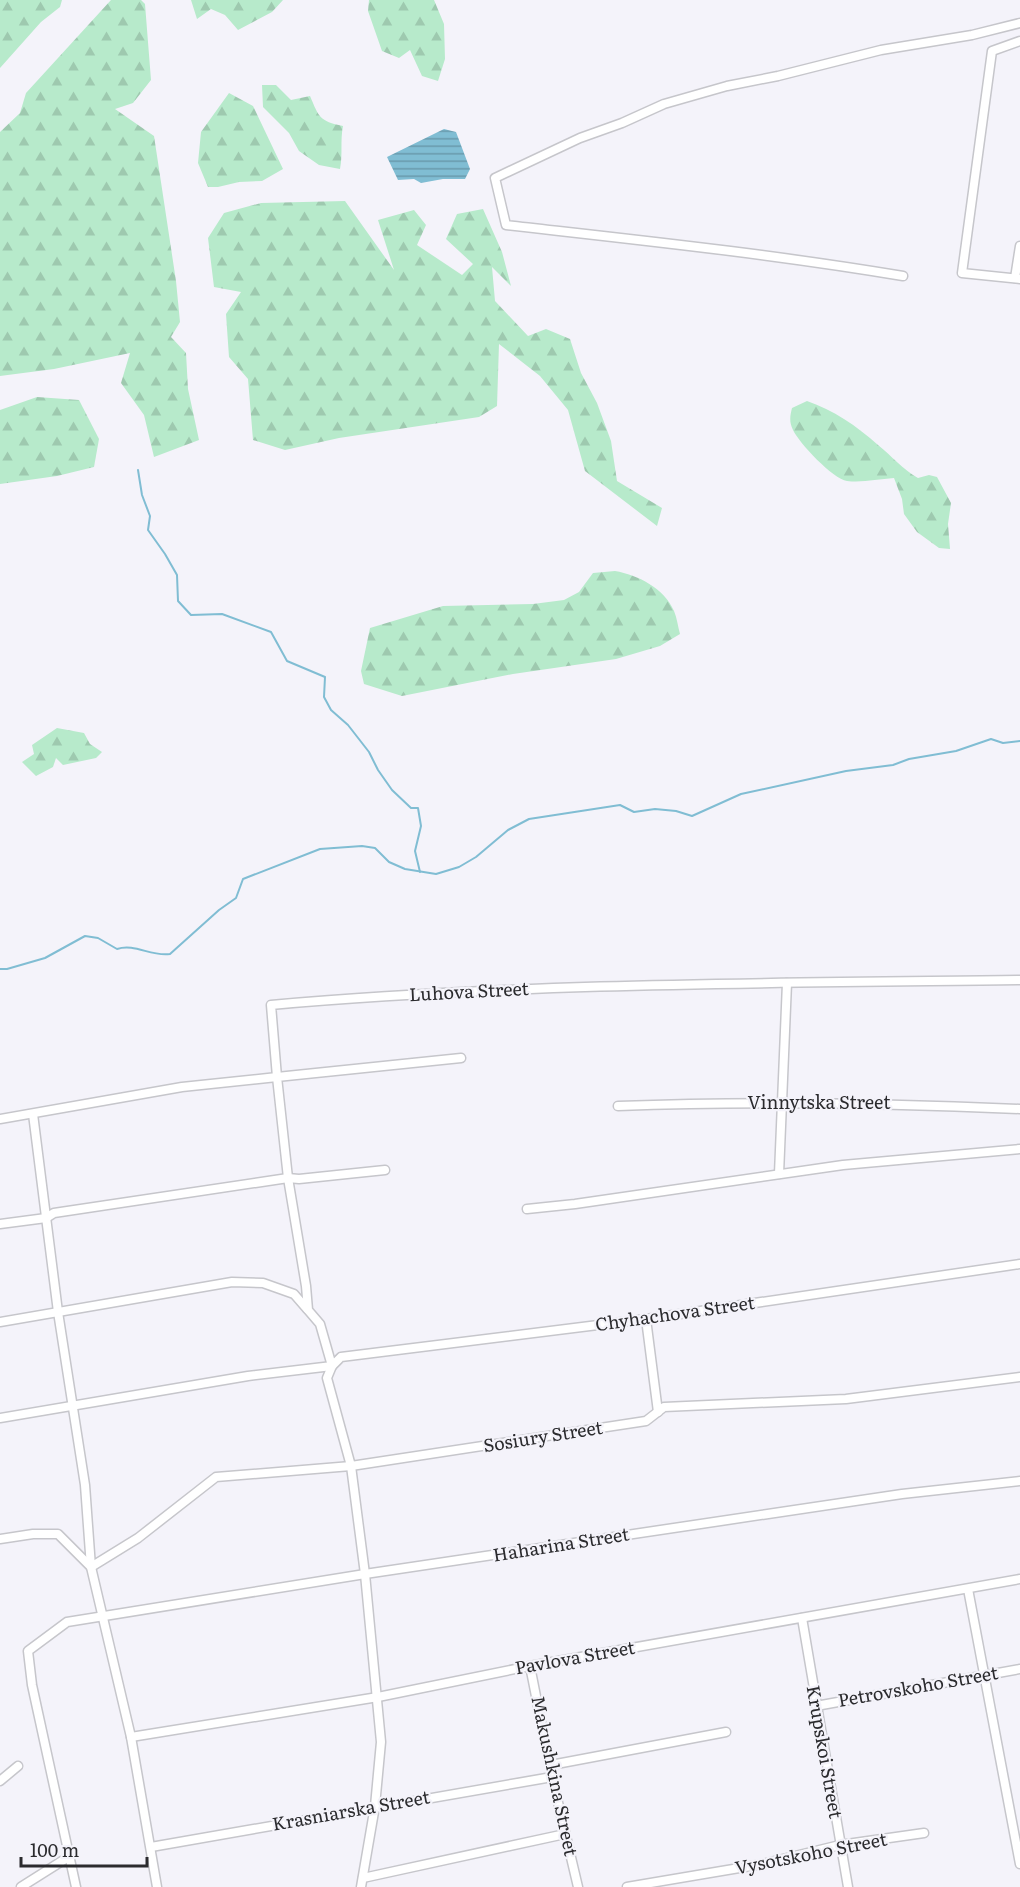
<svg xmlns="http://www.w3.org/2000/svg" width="1020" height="1887" font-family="Literata,serif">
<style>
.forest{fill:url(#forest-firs)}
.water{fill:url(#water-rules)}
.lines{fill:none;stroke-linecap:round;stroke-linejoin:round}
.stream{stroke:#80bdd3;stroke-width:2}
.minor-casing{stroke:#c6c6cb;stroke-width:11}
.minor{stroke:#fff;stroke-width:8}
.labels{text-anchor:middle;stroke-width:4.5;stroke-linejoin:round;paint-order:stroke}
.street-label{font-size:18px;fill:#2b2b2e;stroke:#f4f3fa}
</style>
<defs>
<pattern id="forest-firs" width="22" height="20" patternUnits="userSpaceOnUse" patternTransform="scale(1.5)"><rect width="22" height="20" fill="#b7eacb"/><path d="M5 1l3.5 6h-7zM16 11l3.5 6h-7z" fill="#9ec9af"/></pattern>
<pattern id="water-rules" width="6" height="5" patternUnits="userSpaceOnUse" patternTransform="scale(1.5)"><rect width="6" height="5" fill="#80bdd3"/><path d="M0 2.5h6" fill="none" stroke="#699aac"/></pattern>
</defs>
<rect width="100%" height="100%" fill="#f4f3fa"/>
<g class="forest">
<path d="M0,0H62L60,7L41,22L0,68Z"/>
<path d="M111,0H141L145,4L151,80L133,103L115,109L154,136L176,281L180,322L171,337L186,353L188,389L199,440L154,457L144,415L121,383L130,353L54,369L0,376V132L20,113L26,93Z"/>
<path d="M191,0H283L272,12L238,30L225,15L211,9L197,19Z"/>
<path d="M369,0H434L444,24L445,59L438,81L422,76L410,50L399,58L382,51L368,11Z"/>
<path d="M262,85H276L291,100L310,96C319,117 319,121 343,126C340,141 343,154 340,169L319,165L299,151L289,133L263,107Z"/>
<path d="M229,93L253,106L283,169L262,181L239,182L218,187H208L198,163L201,132Z"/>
<path d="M345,201L394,270L378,220L414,210L426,225L417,245L462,275L473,264L446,239L457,214L483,209L502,252L511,286L492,267L495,301L528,336L546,329L570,339L581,373L597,403L611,441L617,481L662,508L657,526L585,471L568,410L540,376L499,344L497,406L479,417L339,438L285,450L253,440L248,379L229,357L226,314L241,292L214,287L208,238L224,213L261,203Z"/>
<path d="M37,397L79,400L99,439L94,467L57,476L0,484V410Z"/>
<path d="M807,401C833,410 857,426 878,445C892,456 902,469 918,478L929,475L937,477L951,503L948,524L950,549L939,548L917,532L904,514L902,499L894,478C878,479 862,483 847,481C833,479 799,443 793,430C789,422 790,416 792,408Z"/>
<path d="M615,571C638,575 664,588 674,611C677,618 678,627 680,634L660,646L616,659L513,674L402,696L364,684L361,671L370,628L443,606L533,604L564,600L579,592L593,573Z"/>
<path d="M57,728L84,733L90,744L102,752L96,758L63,765L56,758L53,767L36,776L22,762L34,754L32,745Z"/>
</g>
<path class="water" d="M444,129L456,132L470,169L465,179H443L421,183L414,179L398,180L387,157Z"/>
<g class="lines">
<g class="stream">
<path d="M138,470L142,495L150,516L148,530L165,554L177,575L178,601L191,615L222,614L271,632L287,661L325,677L324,697L331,710L348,725L369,752L378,770L392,790L411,808H418L421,826L415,851L420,872"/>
<path d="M0,969H7L45,958L85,936L98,938L117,949C135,943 151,957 170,954L219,910L236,898L243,879L320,849L362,846L375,848L389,862L405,869L436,874L459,867L476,857L508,830L529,819L620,805L634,812L655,809L676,811L692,816L741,794L846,771L893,765L909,759L956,751L991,739L1003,743L1020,741"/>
</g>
<g class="minor-casing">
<g id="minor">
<path d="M1020,41L992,51L962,273L1020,279"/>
<path d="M903,276C772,254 638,240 506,225L495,178L580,138L622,123L664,104L727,86L778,76L881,50L972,35L1020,23"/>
<path d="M1015,278L1020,246"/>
<path d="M618,1106C752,1101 886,1103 1020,1109"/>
<path d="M33,1114L58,1312L85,1485L91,1567L131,1737L157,1887"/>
<path d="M0,1119L182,1087L277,1077L271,1005C520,983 770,983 1020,980"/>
<path d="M779,1174L787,983"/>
<path d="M527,1209L575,1204L843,1165L1020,1149"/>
<path d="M0,1224L46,1218L54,1213L288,1178L299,1179L385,1170"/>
<path d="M646,1319L658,1412"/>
<path d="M0,1322L232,1282L263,1283L294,1294L307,1309"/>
<path d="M0,1418L248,1376L332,1366L341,1357L646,1319L1020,1264"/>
<path d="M0,1539L33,1534H58L91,1567L138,1538L216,1477L351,1466L646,1421L664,1407L846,1399L1020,1377"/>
<path d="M968,1589L1020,1864"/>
<path d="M802,1618L848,1887"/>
<path d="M530,1666L552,1777L578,1887"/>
<path d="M816,1706L1020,1669"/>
<path d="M131,1737L378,1697L530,1666L1020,1579"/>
<path d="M551,1765L726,1732"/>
<path d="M0,1781L18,1766"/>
<path d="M151,1847L552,1777"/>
<path d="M363,1878L565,1834"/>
<path d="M21,1887L70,1856"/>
<path d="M76,1887L32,1685L28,1651L67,1622L365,1574L902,1494L1020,1481"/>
<path d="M361,1887L375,1806L381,1742L365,1574L351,1466L327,1378L332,1366L320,1324L308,1310L306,1286L288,1178L277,1077L461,1058"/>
<path d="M627,1887L763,1864L840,1845L924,1833"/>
</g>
</g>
<use href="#minor" class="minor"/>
</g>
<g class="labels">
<g class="street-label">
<text transform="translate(469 992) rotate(-3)" y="6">Luhova Street</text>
<text x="819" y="1109">Vinnytska Street</text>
<text transform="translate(675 1314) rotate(-8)" y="6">Chyhachova Street</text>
<text transform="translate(543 1437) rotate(-9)" y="6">Sosiury Street</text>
<text transform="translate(561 1545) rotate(-9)" y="6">Haharina Street</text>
<text transform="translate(575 1658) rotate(-10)" y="6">Pavlova Street</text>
<text transform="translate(918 1687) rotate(-10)" y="6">Petrovskoho Street</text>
<text transform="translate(824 1752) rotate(80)" y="6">Krupskoi Street</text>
<text transform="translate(554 1776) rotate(78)" y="6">Makushkina Street</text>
<text transform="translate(351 1811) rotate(-10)" y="6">Krasniarska Street</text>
<text transform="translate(811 1854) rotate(-11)" y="6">Vysotskoho Street</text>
</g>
</g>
<path d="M21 1857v9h126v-9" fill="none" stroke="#2b2b2e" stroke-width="3"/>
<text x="30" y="1857" font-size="18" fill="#2b2b2e" stroke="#f4f3fa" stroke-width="4.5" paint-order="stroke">100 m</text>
</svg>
